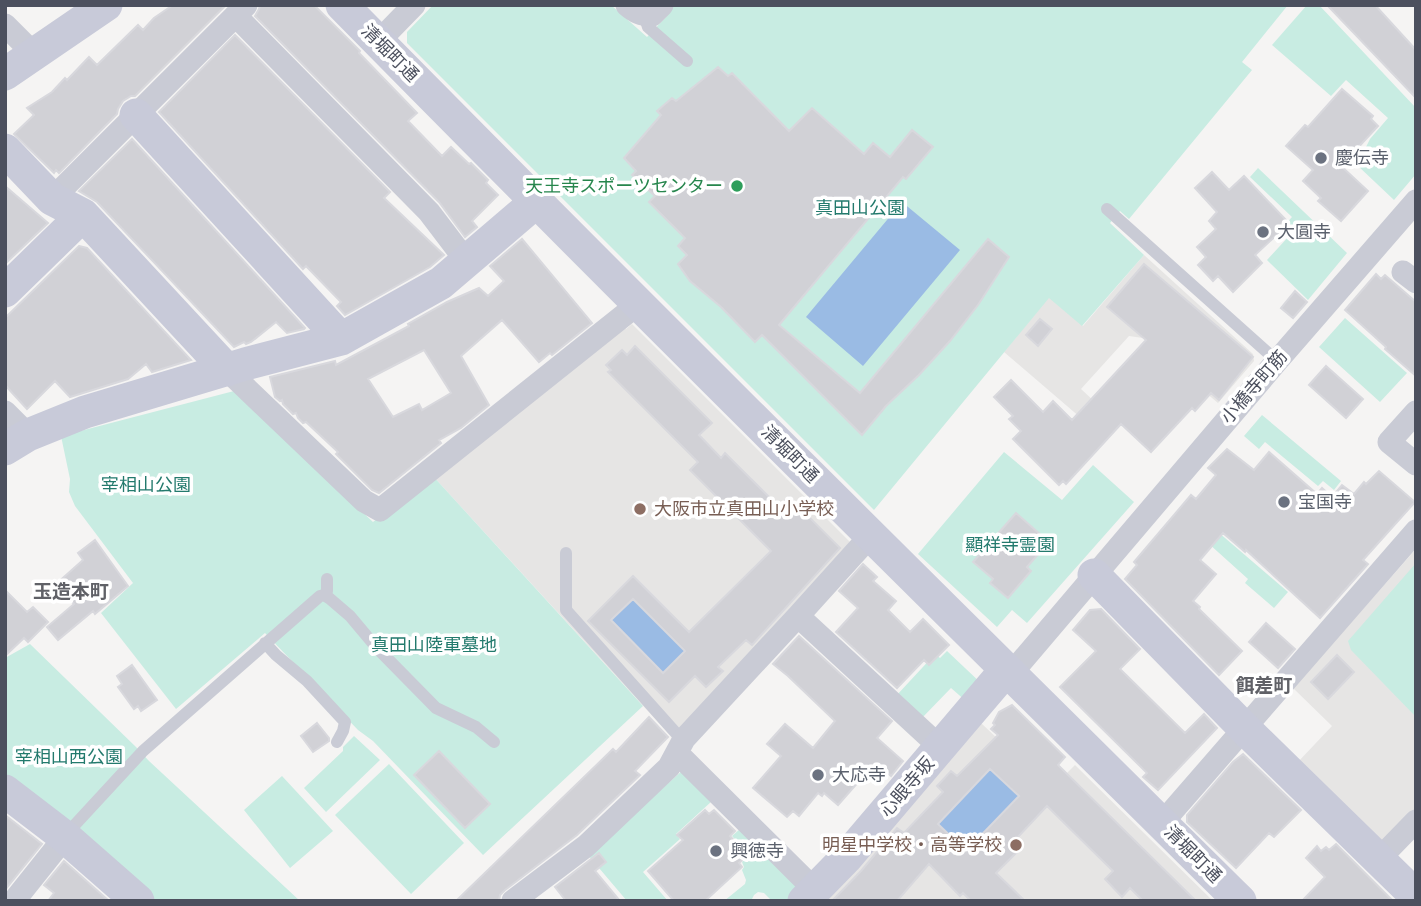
<svg xmlns="http://www.w3.org/2000/svg" width="1421" height="906" font-family="Raleway,'Noto Sans JP',sans-serif">
  <rect width="100%" height="100%" fill="#f5f4f3"/>
  <path fill="#e6e5e4" d="M1144 255 1253 354 1254 361 1218 403 1187 377 1150 339 1129 336 1081 389 1095 402 1081 418 1004 352 1049 297 1083 326Z
    M632 324 852 544 683 732 669 734 432 475 624 327 626 329Z
    M1416 549V812L1387 841 1378 840 1297 763 1332 726 1293 688Z
    M981 723 1051 789 1075 765 1213 901H827Z"/>
  <path fill="#c8ece2" d="M433 5H611L647 37 666 17 673 5H1288L1242 62 1252 70 1129 219 1120 211 1110 223 1144 255 1082 326 1049 298 874 510 407 43V32Z
    M1307 5H1319L1416 108V174L1394 200 1357 165 1370 139 1388 118 1346 80 1331 96 1272 45Z
    M1258 168 1347 253 1308 300 1267 260 1290 235 1282 228 1292 217 1250 177Z
    M1345 318 1407 373 1380 402 1319 347Z
    M234 391 373 522 432 475 643 706 483 855 373 741 358 730 265 633 176 709 101 613 133 583 75 506 69 492 70 479 61 436Z
    M1262 415 1341 481 1334 490 1323 481 1318 486 1265 442 1259 449 1244 436Z
    M1004 452 1062 500 1093 465 1134 502 1027 623 1012 610 997 627 918 554Z
    M1218 532 1288 592 1274 608 1245 583 1248 579 1208 543Z
    M1416 563V717L1351 650 1348 641Z
    M30 644 136 747 149 761 300 901H155L81 836 5 778V658Z
    M947 651 983 685 967 702 951 688 921 719 896 696 935 654 940 658Z
    M354 736 380 760 326 812 304 788 343 751V747Z
    M389 764 464 843 411 894 335 815Z
    M683 770 712 801 676 834 680 839 643 872 668 901H627L588 855Z
    M282 776 333 831 290 868 244 810Z
    M740 829 796 885V892L787 901H772L764 893 758 892 754 895 751 901H724L745 884 746 880 742 870 744 867 742 862 749 855 732 836Z"/>
  <path fill="#9abbe4" d="M902 202 960 250 863 366 806 317Z
    M633 599 685 651 663 673 611 620Z
    M990 769 1019 796 966 851 938 824Z"/>
  <path fill="#d1d1d6" stroke="#d8d8dd" stroke-width="2" fill-rule="evenodd" d="M173 5H226L135 96H131L123 101 118 109 117 114 59 173 56 170 54 173 14 134 34 115 27 108 52 92 65 78 67 80 89 57 97 65 138 25 143 30 154 18Z
    M260 5H314L360 51 359 53 417 113 408 121 442 156 451 147 469 164 471 163 488 180 486 183 498 195 472 221 477 227 465 237 439 202 255 16 259 9Z
    M1327 5H1375L1416 50V98Z
    M235 35 390 192 384 198 444 255 430 267 345 315 337 306 341 302 306 266 303 269 159 112Z
    M718 67 728 76 732 73 789 131 812 108 864 154 873 143 890 157 912 130 933 147 906 179 903 177 779 325 860 393 988 239 1009 257 978 305 950 341 919 375 886 406 862 435 762 335 755 342 721 307 690 281 678 264 687 255 678 246 685 238 649 202 655 196 632 175 636 171 624 158 661 115 657 111 672 98 676 101Z
    M1342 89 1373 116 1371 119 1378 126 1341 166 1368 191 1341 221 1318 201 1321 198 1303 181 1313 170 1286 146 1305 125 1308 127Z
    M132 139 305 328 304 329 287 333 276 322 251 342 246 344 244 342 234 347 97 202 79 191Z
    M1212 172 1229 190 1244 176 1286 220 1279 227 1282 230 1255 255 1262 263 1233 292 1218 276 1213 281 1198 265 1206 257 1197 247 1216 229 1209 221 1217 212 1195 188Z
    M5 186 48 223 5 264Z
    M522 239 592 323 552 355 550 353 539 362 502 320 461 356 489 405 461 428 439 440 441 443 379 493 372 490 336 454 338 452 306 422 303 423 298 418 296 413 293 414 283 404 282 400 280 401 275 397 270 377 335 361 336 365 409 326 408 324 447 302 479 288 488 296 504 281 490 266ZM424 350 451 393 422 410 419 404 393 417 368 379Z
    M79 246 87 248 191 360 152 372 146 364 128 379 70 397 55 381 27 409 5 385V318Z
    M1144 264 1253 357 1219 400 1211 393 1195 411 1192 408 1151 452 1121 424 1066 484 1063 481 1059 485 1013 439 1021 431 1009 419 1013 416 994 397 1011 380 1043 412 1053 401 1072 420 1146 340 1107 307Z
    M1376 274 1381 279 1385 275 1416 302V376L1385 349 1386 347 1345 310Z
    M1295 291 1307 302 1293 318 1281 308Z
    M1040 319 1052 329 1038 346 1026 335Z
    M635 346 712 423 699 435 721 458 725 453 779 507 789 497 840 548 752 645 746 640 718 667 723 671 706 687 695 676 669 702 588 621 633 576 689 632 771 551 690 470 698 462 608 372 611 370 606 365 622 350 627 355ZM633 599 685 651 663 673 611 620Z
    M1326 366 1363 399 1346 418 1309 385Z
    M1227 449 1254 470 1269 452 1317 494 1322 488 1332 497 1342 485 1354 494 1364 482 1366 484 1379 471 1415 502 1363 560 1368 564 1320 618 1246 550 1245 552 1223 533 1200 560 1216 574 1193 601 1200 607 1199 609 1242 651 1219 675 1125 579 1137 565 1134 562 1191 495 1196 499 1216 475 1208 468Z
    M1016 513 1049 542 1027 567 1031 571 1008 598 990 583 993 579 973 562Z
    M95 540 128 586 95 614 93 611 58 640 47 627 74 604 56 584 83 560 78 553Z
    M863 564 877 577 873 581 896 601 888 610 910 632 923 619 949 645 929 665 924 660 897 688 836 632 858 608 839 591Z
    M5 590 27 612 33 607 48 622 28 642 24 638 5 656Z
    M1101 609 1140 649 1120 669 1185 733 1204 714 1217 728 1158 790 1143 777 1147 773 1060 687 1096 651 1073 630 1090 610Z
    M1266 623 1295 649 1278 668 1249 642Z
    M799 636 892 721 877 738 903 761 891 776 879 765 863 784 860 780 838 805 824 793 822 796 818 793 799 816 793 811 787 817 753 788 781 756 767 744 785 724 813 748 835 721 788 676 773 664Z
    M1337 655 1354 672 1328 699 1311 682Z
    M132 665 157 700 141 711 138 706 134 709 118 687 122 684 117 676Z
    M1012 705 1065 757 1058 765 1196 901H1143L1130 888 1122 897 1105 879 1113 871 1047 806 1015 840 1022 847 996 873 1025 901H971L963 893 960 896 929 864 897 901H832L861 871 897 828 904 833 943 792 937 786 951 771 957 776 998 735 991 729 995 725 993 723 999 712ZM990 769 1019 796 966 851 938 824Z
    M649 717 668 737 635 771 640 775 577 835 505 890 500 895 499 901H456L613 749 616 752Z
    M317 723 329 738V741L313 752 301 736Z
    M439 751 490 804 465 828 414 775Z
    M1243 754 1301 810 1274 837 1269 833 1236 868 1187 822V815L1233 762Z
    M705 810 709 814 714 810 735 831 730 836 747 856 739 863 742 867 705 901H674L648 871 683 840 677 835Z
    M5 815 42 844 5 890Z
    M1336 844 1393 901H1302L1325 877 1306 858 1317 846 1321 851 1326 847 1329 850Z
    M599 853 606 862 595 871 620 901H566L555 887Z
    M64 861 109 901H48L54 893 44 885Z"/>
  <g fill="none" stroke-linecap="round" stroke-linejoin="round">
    <path stroke="#c9cbd5" stroke-width="12" d="M644 15 648 27 687 61
      M1107 209 1277 361
      M566 553V610L683 741
      M324 595 327 591V579
      M265 643 276 655 307 681 345 722 343 731 337 742
      M65 837 71 829 143 751 320 596 324 595 329 598 350 616 376 647 436 708 476 727 494 742"/>
    <path stroke="#c9cbd5" stroke-width="23" d="M627 5C635 12 641 15 652 15L662 5
      M236 16 429 212 467 262
      M5 25 34 54
      M378 42 414 5
      M52 199 246 5
      M1403 272 1416 282
      M227 370 364 501 380 510 638 304
      M5 412 28 435
      M1416 412 1389 442 1416 464
      M798 616 941 748
      M1010 675 1277 361 1416 201
      M677 753 815 890
      M1162 823 1416 531
      M1379 859 1416 821
      M14 901 65 837
      M513 901 586 846 669 767 684 739 798 616 872 534"/>
    <path stroke="#c8cad9" stroke-width="33" d="M342 5C639 307 940 604 1240 901
      M5 74 106 5
      M136 115 341 339
      M5 150 52 199 83 215 227 370
      M5 291 83 215
      M5 449 28 435 85 412 245 364 341 339 441 283 537 201
      M1094 575 1244 728 1416 896
      M5 791 65 837 138 901
      M804 901 846 858 999 678 1010 675"/>
  </g>
  <g fill="#6b7280" stroke="#fff" stroke-width="2.5">
    <circle cx="1321" cy="158" r="7"/>
    <circle cx="1263" cy="232" r="7"/>
    <circle cx="1284" cy="502" r="7"/>
    <circle cx="818" cy="775" r="7"/>
    <circle cx="716" cy="851" r="7"/>
  </g>
  <circle fill="#2e9e5b" stroke="#fff" stroke-width="2.5" cx="737" cy="186" r="7"/>
  <g fill="#8d6e63" stroke="#fff" stroke-width="2.5">
    <circle cx="640" cy="509" r="7"/>
    <circle cx="1016" cy="845" r="7"/>
  </g>
  <g text-anchor="middle" stroke-width="7" stroke-linejoin="round" paint-order="stroke">
    <g font-size="18" fill="#4c505e" stroke="#fff">
      <text transform="translate(390 53) rotate(45)" y="6">清堀町通</text>
      <text transform="translate(1254 387) rotate(-49)" y="6">小橋寺町筋</text>
      <text transform="translate(790 454) rotate(45)" y="6">清堀町通</text>
      <text transform="translate(907 787) rotate(-49)" y="6">心眼寺坂</text>
      <text transform="translate(1193 854) rotate(45)" y="6">清堀町通</text>
    </g>
    <g font-size="18" fill="#5b616d" stroke="#fff" text-anchor="start">
      <text x="1335" y="164">慶伝寺</text>
      <text x="1277" y="238">大圓寺</text>
      <text x="1298" y="508">宝国寺</text>
      <text x="832" y="781">大応寺</text>
      <text x="730" y="857">興徳寺</text>
    </g>
    <g font-size="18" fill="#27864d" stroke="#fff" text-anchor="end">
      <text x="723" y="192">天王寺スポーツセンター</text>
    </g>
    <g font-size="18" fill="#237a6d" stroke="#fff">
      <text x="860" y="214">真田山公園</text>
      <text x="146" y="491">宰相山公園</text>
      <text x="1010" y="551">顯祥寺霊園</text>
      <text x="434" y="651">真田山陸軍墓地</text>
      <text x="69" y="763">宰相山西公園</text>
    </g>
    <g font-size="18" fill="#785e54" stroke="#fff" text-anchor="start">
      <text x="654" y="515">大阪市立真田山小学校</text>
      <text x="1002" y="851" text-anchor="end">明星中学校・高等学校</text>
    </g>
    <g font-size="19" font-weight="bold" fill="#606167" stroke="#fff">
      <text x="71" y="598">玉造本町</text>
      <text x="1264" y="692">餌差町</text>
    </g>
  </g>
  <rect width="1421" height="906" fill="none" stroke="#4c505e" stroke-width="14"/>
</svg>
